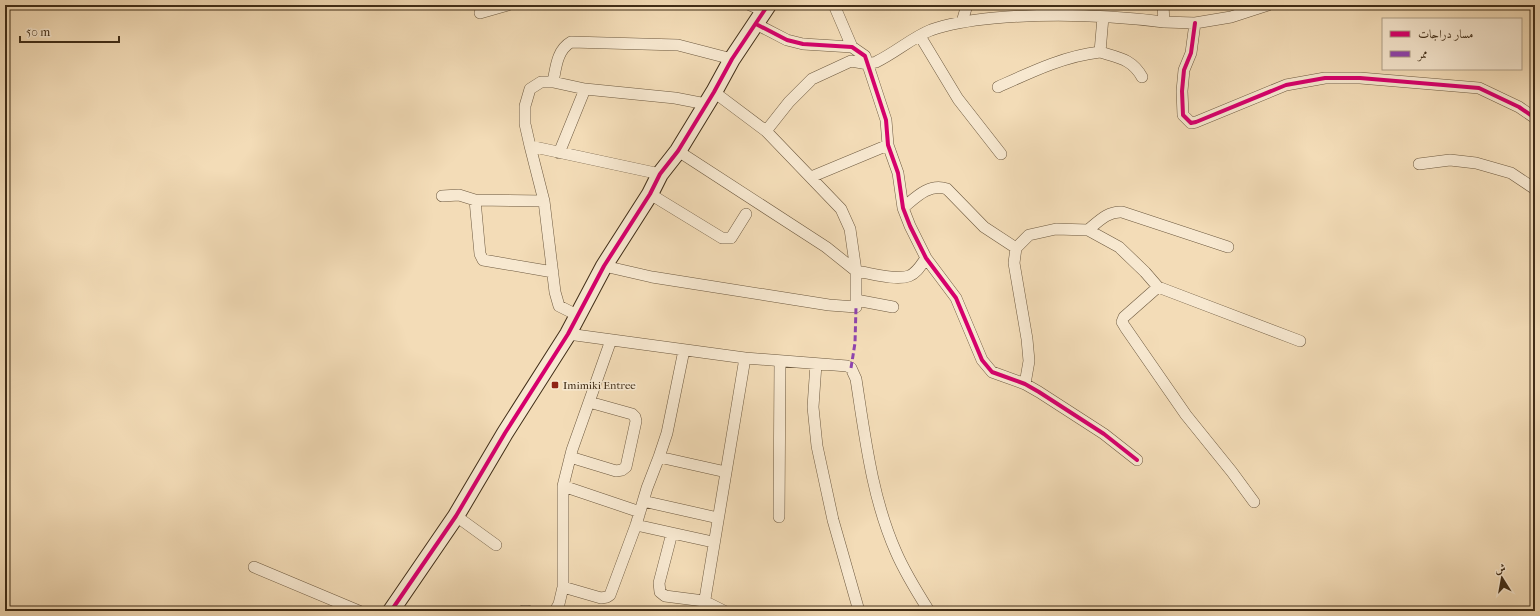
<svg xmlns="http://www.w3.org/2000/svg" width="1540" height="616" font-family="'IM FELL French Canon',Amiri,serif">
  <rect width="100%" height="100%" fill="#f3dcb7"/>
  <filter id="stains"><feTurbulence type="fractalNoise" baseFrequency=".005" numOctaves="4"/><feColorMatrix values="0 0 0 0 .2 0 0 0 0 .09 0 0 0 0 .02 0 0 0 .5 -.17"/></filter>
  <radialGradient id="worn" r=".72"><stop offset=".6" stop-color="#630" stop-opacity="0"/><stop offset="1" stop-color="#630" stop-opacity=".3"/></radialGradient>
  <g fill="none" stroke-linecap="round" stroke-linejoin="round">
    <g stroke="#6d593f" stroke-width="12">
      <path id="street" d="M750 5 764 11
        M834 5 852 47
        M1163 5 1164 22 1195 23 1231 17 1268 5
        M480 13 508 5
        M962 22 967 5
        M1195 23 1191 53 1184 70 1182 91 1183 115 1191 123 1196 122 1286 85 1325 78H1360L1479 88 1519 107 1535 118
        M756 24 787 40 803 44 852 47 865 56 886 120 888 145 898 173 903 208 910 226 926 258 956 298 982 360 992 372 1025 384 1039 392 1104 434 1137 460
        M920 36 958 99 1001 154
        M1100 52C1119 58 1132 59 1142 77
        M553 82C556 67 557 50 571 42L678 45 732 59
        M998 87C1031 72 1064 56 1100 52L1103 17
        M714 92 766 131 841 209 850 229 856 271C870 273 896 281 909 276 917 273 921 265 926 258
        M766 131 789 102 812 79 851 61 868 64 876 62C895 53 913 37 931 30 951 23 973 20 994 18 1051 13 1108 15 1164 22
        M530 146 660 174
        M559 153 585 89
        M1419 164 1450 160 1476 163 1511 173 1535 189
        M811 177 888 145
        M650 194 722 238H731L746 214
        M442 196 459 195 475 200 544 201
        M475 200 480 254 483 260 553 272
        M903 208C916 197 929 183 947 189L984 227 1016 248
        M1088 230C1099 221 1108 211 1122 212L1228 247
        M604 266 652 277 829 305 856 307V271L826 247 678 151
        M1158 287 1300 341
        M856 300 893 307
        M577 315 559 306 555 292 544 201 530 146 525 124V106L530 89 541 82H553L585 89 675 98 706 104
        M568 334 745 358 703 611
        M745 358 847 366 851 368 856 379C865 437 872 498 896 552 905 573 917 592 929 611
        M816 364 813 407 817 446 833 520 859 611
        M1025 384 1029 361 1027 339 1014 263 1016 248 1029 235 1056 229 1088 230 1119 247 1145 272 1158 287 1124 317 1122 322 1125 327 1186 415 1232 472 1254 502
        M570 457 616 471 622 470 626 467 636 421 635 417 632 414 589 402
        M659 457 726 472
        M563 486 640 512
        M643 501 718 518
        M456 516 496 545
        M779 517 780 361
        M636 525 672 533
        M713 542 672 533 659 583 660 592 665 596 704 601 724 611
        M254 567 359 611
        M563 587V486L572 450 611 340
        M523 611H528
        M555 611 559 604 563 587 601 598 607 597 610 595 636 525 647 488 659 457 667 433 684 350"/>
    </g>
    <g stroke="#402d17" stroke-width="18">
      <path id="secondary" d="M391 611 456 516 505 433 568 334 604 266 650 194 660 174 678 151 714 92 732 59 768 5"/>
    </g>
    <use href="#street" stroke="#f7e8d0" stroke-width="11"/>
    <use href="#secondary" stroke="#f7e8d0" stroke-width="16"/>
    <path stroke="#8e44ad" stroke-width="3" stroke-dasharray="6 3" stroke-linecap="butt" d="M851 368 855 343 856 307"/>
    <g stroke="#f7e8d0" stroke-width="6">
      <path id="cycleway" d="M1195 23 1191 53 1184 70 1182 91 1183 115 1191 123 1196 122 1286 85 1325 78H1360L1479 88 1519 107 1535 118
        M756 24 787 40 803 44 852 47 865 56 886 120 888 145 898 173 903 208 910 226 926 258 956 298 982 360 992 372 1025 384 1039 392 1104 434 1137 460
        M391 611 456 516 505 433 568 334 604 266 650 194 660 174 678 151 714 92 732 59 768 5"/>
    </g>
    <use href="#cycleway" stroke="#d6006c" stroke-width="4"/>
  </g>
  <rect fill="#8f2418" stroke="#f7e8d0" stroke-width="1.5" x="551" y="381" width="8" height="8" rx="2"/>
  <g text-anchor="middle" stroke-width="3" stroke-linejoin="round" paint-order="stroke">
    <g font-size="11" fill="#402d17" stroke="#f7e8d0" text-anchor="start">
      <text x="563" y="389">Imimiki Entree</text>
    </g>
  </g>
  <rect width="1540" height="616" fill="none" stroke="#f3dcb7" stroke-width="20"/>
  <rect x="6" y="6" width="1528" height="604" fill="none" stroke="#402d17" stroke-width="2"/>
  <rect x="10" y="10" width="1520" height="596" fill="none" stroke="#402d17"/>
  <rect x="1382" y="18" width="140" height="52" fill="#f7e8d0" stroke="#ae9d86"/>
  <rect x="1390" y="31" width="20" height="6" fill="#d6006c" stroke="#ae9d86"/>
  <text x="1418" y="38" font-size="12" fill="#402d17">مسار دراجات</text>
  <rect x="1390" y="51" width="20" height="6" fill="#8e44ad" stroke="#ae9d86"/>
  <text x="1418" y="58" font-size="12" fill="#402d17">ممر</text>
  <g transform="translate(1502 578) rotate(349)" stroke="#f7e8d0" stroke-width="3" paint-order="stroke">
  <path d="M0-3L7 15L0 10L-7 15Z" fill="#402d17"/>
  <text y="-6" font-size="11" font-weight="bold" text-anchor="middle" fill="#402d17">ش</text>
  </g>
  <path d="M20 36v6h99v-6" fill="none" stroke="#402d17" stroke-width="2"/>
  <text x="26" y="36" font-size="12" fill="#402d17" stroke="#f7e8d0" stroke-width="3" paint-order="stroke">50 m</text>
  <rect width="100%" height="100%" filter="url(#stains)"/>
  <rect width="100%" height="100%" fill="url(#worn)"/>
</svg>
